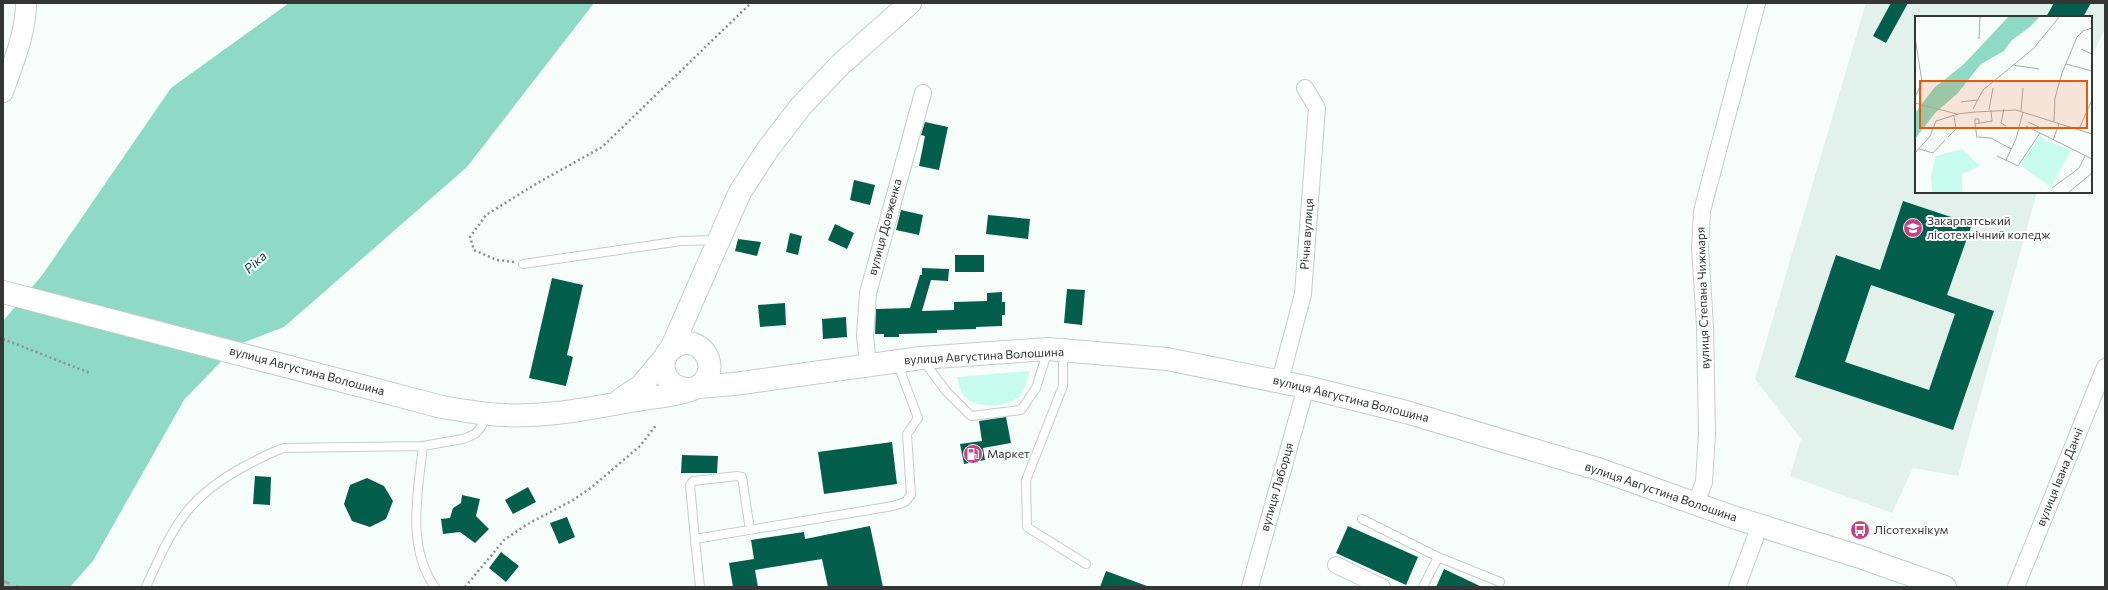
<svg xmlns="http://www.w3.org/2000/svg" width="2108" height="590" font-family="Commissioner,sans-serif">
  <rect width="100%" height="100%" fill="#f7fdfb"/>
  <path fill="#e2f1ec" d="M1866 3H2105V29L2091 57V17H1916V192H2037L1958 476 1913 468 1892 513 1790 476 1801 439 1755 379Z"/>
  <path fill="#c7fbeb" d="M1030 371C1027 378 1026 387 1021 394 1012 408 976 409 965 397 960 392 959 384 957 377Z"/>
  <path fill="#8fdac4" d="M289 3H594L467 167 284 327 237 345 184 400 93 561 70 587H3V321L43 274 171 88Z"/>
  <path fill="#035e4c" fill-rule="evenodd" d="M1891 3H1908L1886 43 1873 36Z
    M2054 3H2091L2083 17H2046Z
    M925 122 948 127 939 170 919 166 925 136 921 135Z
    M854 180 875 185 870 205 850 200Z
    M1903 201 1972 224 1947 295 1994 311 1953 430 1795 377 1836 255 1880 270ZM1871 285 1955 314 1929 390 1845 362Z
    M901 210 923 215 919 235 896 230Z
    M988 215 1030 219 1028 239 986 234Z
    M835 224 854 233 847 249 828 240Z
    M790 233 802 236 798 255 786 252Z
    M738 239 761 242 757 256 735 251Z
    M955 255H984V272H955Z
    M922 268 949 269 948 281 931 280 922 311 954 310V302L987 301V293L1002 292V302H1005V315H1002V326L976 327V329L937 330V333L899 334V337H884V334H875L876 309 910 308 920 275H922Z
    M552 278 583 285 567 355 573 357 566 386 529 378Z
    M1067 289 1085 290 1082 325 1064 323Z
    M785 303 786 325 760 327 758 305Z
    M846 317 847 337 823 339 822 319Z
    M1006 417 1011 443 983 448 985 460 964 464 960 444 982 441 979 421Z
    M892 442 897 484 824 494 818 452Z
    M682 455 718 456 717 473H681Z
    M255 476 271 477 270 505 253 504Z
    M367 478 384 486 393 501 386 519 370 527 352 521 344 504 350 485Z
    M528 487 536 502 513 514 505 500Z
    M462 495 480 499 476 516 489 529 475 543 460 532 443 534 441 519 450 518 453 508 461 503Z
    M567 517 575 537 559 544 550 523Z
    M870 526 883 587H828L822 559 755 570 758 587H733L729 563 754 559 751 540 804 532 805 539Z
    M1348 526 1418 557 1406 585 1336 553Z
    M501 552 519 566 506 582 489 568Z
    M1444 569 1482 587H1436Z
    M1106 571 1147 586V587H1100Z"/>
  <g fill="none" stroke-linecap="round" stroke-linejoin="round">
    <g stroke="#c6cdca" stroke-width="10">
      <path id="service" d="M523 264 681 241 716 240
        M1063 351V386L1026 480 1027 527 1086 564
        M923 360 946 391 971 416 1021 410 1036 388 1048 350
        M423 446C418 490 406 548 435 587
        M1362 519 1438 557 1500 582
        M695 539 690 485 693 481 737 476 742 477 750 530
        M146 587C173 527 186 497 247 465 259 459 271 452 284 448L423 446 463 439 475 434 481 427 487 415
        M700 587 695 539 893 506 905 502 911 495 907 434 918 418 897 362
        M1423 587 1438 557"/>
    </g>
    <g stroke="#c6cdca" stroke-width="18">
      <path id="minor" d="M868 365 865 336 868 293 923 93
        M1280 381 1303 294 1317 108 1305 88
        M1696 503 1704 482 1707 434 1705 326 1700 247 1702 211 1757 3
        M1336 565 1382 587
        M1250 587 1306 387
        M1737 587 1760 525
        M2016 587 2105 367"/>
    </g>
    <g stroke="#c6cdca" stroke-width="22">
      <path id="tertiary" d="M3 92C13 63 26 33 26 3"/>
    </g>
    <g stroke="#c6cdca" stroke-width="24">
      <path id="secondary" d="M698 387 734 384 921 358 1048 349 1167 359 1306 387 1406 412 1598 469 1733 517 1860 557 1945 587"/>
    </g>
    <g stroke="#c6cdca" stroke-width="24">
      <path id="primary" d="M3 292 442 407C471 412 500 417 529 415 568 414 606 405 643 399 660 396 681 395 697 387 701 385 705 381 707 377 715 361 702 342 685 343 654 347 657 390 691 389
        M671 349 740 192 768 149 801 106 840 65 910 3
        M620 400 641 386 666 356"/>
    </g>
    <path stroke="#8c918f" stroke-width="2.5" stroke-dasharray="2 3" stroke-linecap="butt" d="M514 262 497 260 474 250 470 237 486 215 534 185 602 147 751 3
      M3 339 90 373
      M465 587 504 540 526 525 573 500 592 487 640 446 657 424"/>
    <use href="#service" stroke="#fff" stroke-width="8"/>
    <use href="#minor" stroke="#fff" stroke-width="16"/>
    <use href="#tertiary" stroke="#fff" stroke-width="20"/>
    <use href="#secondary" stroke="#fff" stroke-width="22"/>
    <use href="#primary" stroke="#fff" stroke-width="22"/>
    <path stroke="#9ea2a1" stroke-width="3" stroke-dasharray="7 7" stroke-linecap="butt" d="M3 581 18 587"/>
  </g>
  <defs>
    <g id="university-disc" transform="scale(1)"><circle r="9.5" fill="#c74183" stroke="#fff"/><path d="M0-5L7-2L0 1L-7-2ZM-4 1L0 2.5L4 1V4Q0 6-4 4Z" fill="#fff"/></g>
    <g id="fuel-disc" transform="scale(1)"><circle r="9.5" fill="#c74183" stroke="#fff"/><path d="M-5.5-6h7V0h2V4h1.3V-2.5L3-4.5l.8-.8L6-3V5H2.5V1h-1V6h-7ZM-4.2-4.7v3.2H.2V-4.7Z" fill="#fff"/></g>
    <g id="bus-disc" transform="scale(1)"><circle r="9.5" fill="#c74183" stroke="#fff"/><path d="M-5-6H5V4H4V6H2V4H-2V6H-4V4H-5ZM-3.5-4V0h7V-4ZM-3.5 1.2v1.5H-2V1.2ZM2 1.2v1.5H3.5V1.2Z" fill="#fff"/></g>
  </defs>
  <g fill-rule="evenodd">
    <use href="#university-disc" x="1913" y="228"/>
    <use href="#fuel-disc" x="973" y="454"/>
    <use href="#bus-disc" x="1860" y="530"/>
  </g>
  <g text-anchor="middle" stroke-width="4" stroke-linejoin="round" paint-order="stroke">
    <g font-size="12" fill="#333635" stroke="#fff" text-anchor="start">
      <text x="1927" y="225">Закарпатський<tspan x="1927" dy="14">лісотехнічний коледж</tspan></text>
      <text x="987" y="458">Маркет</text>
      <text x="1874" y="534">Лісотехнікум</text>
    </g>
    <g font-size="12" fill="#333635" stroke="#fff">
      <text transform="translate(885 227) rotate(-75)" y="4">вулиця Довженка</text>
      <text transform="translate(1307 234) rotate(-86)" y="4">Річна вулиця</text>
      <text transform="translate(1703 298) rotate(-92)" y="4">вулиця Степана Чижмаря</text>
      <text transform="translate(984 356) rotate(-3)" y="4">вулиця Августина Волошина</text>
      <text transform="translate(307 371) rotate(15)" y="4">вулиця Августина Волошина</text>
      <text transform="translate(1351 399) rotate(14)" y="4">вулиця Августина Волошина</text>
      <text transform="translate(2060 477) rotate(-68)" y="4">вулиця Івана Данчі</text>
      <text transform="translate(1277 487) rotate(-74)" y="4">вулиця Лаборця</text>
      <text transform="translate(1661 492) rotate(19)" y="4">вулиця Августина Волошина</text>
    </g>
    <g font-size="13" font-style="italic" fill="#064a3c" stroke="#fff">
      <text transform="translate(255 262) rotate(-42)" y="5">Ріка</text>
    </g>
  </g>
  <g transform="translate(1915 16)">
    <rect width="177" height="177" fill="#f7fdfb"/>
    <path d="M126 119 129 124 156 134 136 171 105 149ZM47 133 65 150 47 158V177H17L16 161 21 140Z" fill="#c7fbeb"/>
    <path d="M94 0H125L116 10 96 25 89 35 66 48 42 78 20 97 0 123V97L19 72 49 48Z" fill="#8fdac4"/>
    <path fill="none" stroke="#a9adac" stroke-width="1" d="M0 21 7 66 0 81M64 23 65 0M166 33 177 38M151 48 177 55M98 49 124 53M46 86 62 84M0 87 42 98 60 96M58 93 68 74 119 32 145 0M89 93 86 107 91 110M74 94 78 72M106 95 108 72M60 96 101 94 177 118M139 105 140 82 147 57 162 21 168 15 177 12M113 106 124 111M60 108V103H64V107M111 110 177 143M164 113 177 84M33 121 41 113 39 100M63 121 76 122 96 133M62 122 60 108 77 105 76 94M138 124 144 108M4 133 18 137 30 124M0 137 15 120 21 105 43 98M82 140 103 150 125 117M91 144 101 123 108 96M137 172 164 152 170 140M153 177 177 157"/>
    <path fill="#e8590c" fill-opacity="0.15" stroke="#e8590c" stroke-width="2" d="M5 65H172V112H5Z"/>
    <rect width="177" height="177" fill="none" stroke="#333635" stroke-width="2"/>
  </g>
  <rect width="2108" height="590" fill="none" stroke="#333635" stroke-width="8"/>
</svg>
